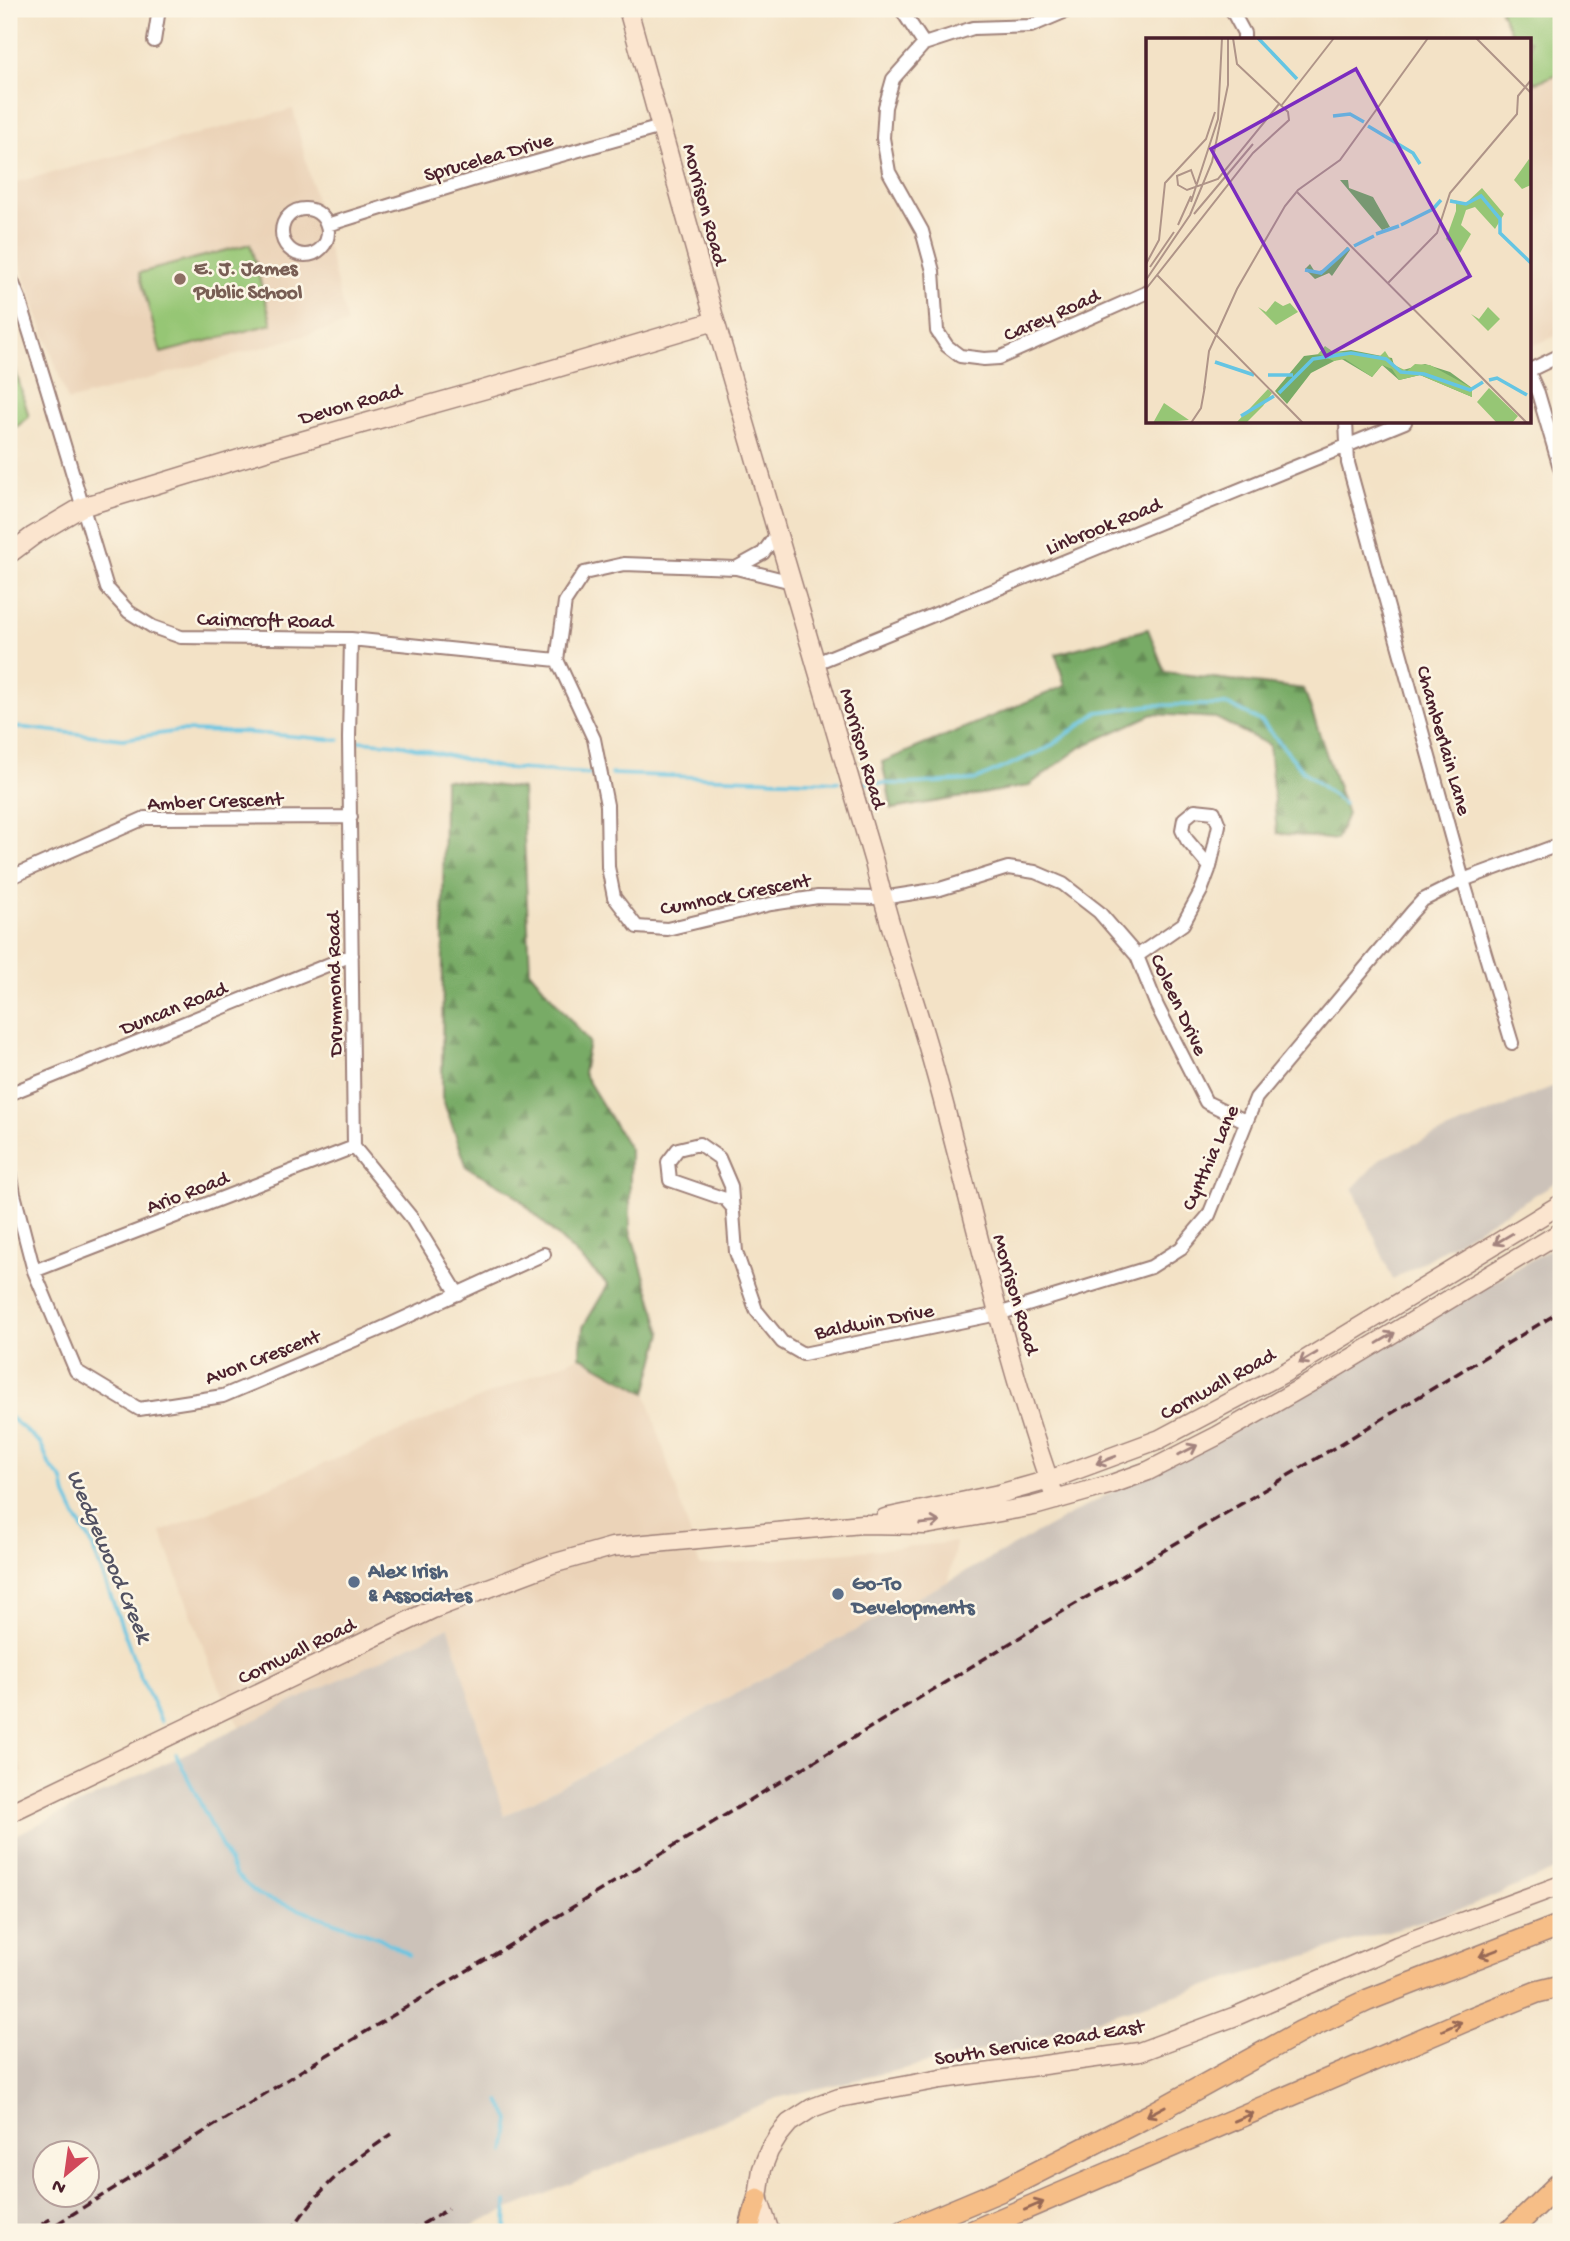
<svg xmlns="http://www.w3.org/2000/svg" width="1570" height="2241" font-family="'Gochi Hand',sans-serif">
  <defs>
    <pattern id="forest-firs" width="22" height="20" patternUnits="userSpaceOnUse" patternTransform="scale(1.75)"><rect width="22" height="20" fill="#78ab66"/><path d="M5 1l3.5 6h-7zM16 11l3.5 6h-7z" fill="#648b54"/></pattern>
  </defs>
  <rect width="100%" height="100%" fill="#fcf5e5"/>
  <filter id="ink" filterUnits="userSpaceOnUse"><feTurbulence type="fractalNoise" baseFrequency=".0143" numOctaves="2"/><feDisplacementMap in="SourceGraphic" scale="14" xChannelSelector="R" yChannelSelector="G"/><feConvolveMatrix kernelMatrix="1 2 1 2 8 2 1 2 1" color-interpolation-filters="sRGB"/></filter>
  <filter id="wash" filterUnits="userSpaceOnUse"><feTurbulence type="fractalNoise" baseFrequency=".00686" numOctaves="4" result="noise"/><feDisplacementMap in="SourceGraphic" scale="28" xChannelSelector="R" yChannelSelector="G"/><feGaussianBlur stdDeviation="1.57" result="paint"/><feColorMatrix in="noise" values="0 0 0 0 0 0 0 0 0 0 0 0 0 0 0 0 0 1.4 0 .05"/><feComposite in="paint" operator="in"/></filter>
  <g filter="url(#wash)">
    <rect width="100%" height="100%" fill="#f3e2c6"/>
    <path fill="#ebd3b8" d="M1561 73V334L1530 347V85Z
      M293 109 347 324 68 401 9 233V184Z
      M580 1356 646 1393 700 1566 956 1542 949 1581 503 1816 449 1627 240 1728 215 1678 161 1532Z
      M9 1728 22 1772 9 1778Z"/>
    <path fill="#ccc2b9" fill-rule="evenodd" d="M1561 1083V1179L1393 1280 1353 1188 1381 1158Z
      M1561 1243V1867L1471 1906 1028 2040 777 2098 478 2222 465 2232H9V1838L449 1627 504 1816 949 1581 1409 1330ZM46 2154H88V2196H46Z"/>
    <path fill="url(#forest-firs)" stroke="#616548" stroke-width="2" d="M1148 629 1165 672 1304 689 1347 814 1336 840 1277 833 1269 745 1216 718 1153 714 1081 747 1028 786 892 809 882 762 1065 686 1056 654Z
      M444 779 522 789 530 971 589 1042 583 1073 630 1150V1230L662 1333 646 1393 580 1356 583 1327 608 1285 512 1192 467 1167 442 1097Z"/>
    <path fill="#96c675" stroke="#707250" stroke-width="2" d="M1500 9H1558L1561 11V73L1534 83 1530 75V40H1514Z
      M250 244 272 324 161 353 139 273Z
      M9 348 29 417 9 433Z"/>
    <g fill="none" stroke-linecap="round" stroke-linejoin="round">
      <path stroke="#65c5e3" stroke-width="3.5" d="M9 726 123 739 179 731 241 732 339 740
        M359 741 398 744 502 768 591 774
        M611 774 839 782
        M862 783 908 784 975 780 1048 748 1098 712 1153 705H1229L1262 722 1304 772 1344 804
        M9 1416 41 1444 50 1466 63 1480 66 1496 78 1521 90 1540 139 1673 161 1721
        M176 1754 235 1874 258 1895 380 1938 409 1955
        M500 2101 510 2120 505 2152
        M506 2232 507 2202"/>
    </g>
  </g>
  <g filter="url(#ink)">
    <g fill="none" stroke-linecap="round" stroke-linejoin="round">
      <g stroke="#9e8078" stroke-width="16">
        <path id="street" d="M901 9 924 44
          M1071 9 1031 26 973 28 924 44 893 79 885 107 883 138 889 172 922 231 933 271 937 331 947 346 960 356 984 359 999 358 1148 292
          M1231 9 1244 33V40
          M154 41 159 9
          M282 232a23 23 0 1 1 46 0a23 23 0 1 1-46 0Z
          M327 225 472 180 661 127
          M9 274 19 298 47 388 107 588 129 612 153 627 181 637 351 639 557 660
          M1530 370 1561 355
          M1530 375 1538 393 1561 471
          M1346 422 1348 463 1463 880 1512 1043
          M736 568 763 553 777 534
          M792 582 736 568 624 564 584 573 565 602 557 660 594 739 607 805 608 867 614 897 637 927 667 929 771 904 818 897 882 898 940 889 1008 868 1035 872 1063 884 1099 912 1137 956 1157 1006 1206 1102 1245 1121
          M351 639 349 738 354 1147 411 1217 458 1294
          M816 663 1405 422
          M9 878 145 818 351 817
          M1137 956 1183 924 1201 891 1210 867 1219 825 1214 812 1195 810 1184 819 1182 830 1187 840 1210 867
          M9 1094 352 955
          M9 1166 14 1194 34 1271 76 1371 139 1409 223 1396 376 1331 544 1254
          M733 1208 725 1199 670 1180 668 1162 678 1149 699 1144 719 1158 731 1186 736 1252 756 1310 782 1342 803 1354 998 1314 1151 1267 1181 1248 1209 1215 1256 1098 1412 912 1423 900 1463 880 1561 844
          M34 1271 354 1147"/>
      </g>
      <g stroke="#9e8078" stroke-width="21">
        <path id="secondary" d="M628 9 715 321 874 862C888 926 911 987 929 1050 972 1200 1002 1354 1056 1500
          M9 554 33 536 82 507 269 450 486 389 715 321
          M885 1518 999 1494 1049 1480 1160 1439 1284 1373 1561 1204
          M9 1813 433 1609 552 1564 612 1547 862 1524 926 1525 1034 1506 1112 1484 1148 1471 1217 1436 1322 1376 1561 1232
          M770 2232 758 2198 762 2169 769 2151 779 2135 789 2123 812 2108 839 2098 941 2079 1139 2052 1236 2016 1397 1946 1561 1885"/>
      </g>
      <g stroke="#9e8078" stroke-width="23">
        <path id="primary" d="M748 2232 758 2198"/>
      </g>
      <g stroke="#9e8078" stroke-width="24">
        <path id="highway" d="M902 2232 1002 2190 1152 2114 1302 2031 1368 2000 1561 1925
          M971 2232 1467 2020 1537 1992 1561 1986
          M1509 2232 1561 2182"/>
      </g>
      <use href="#street" stroke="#fff" stroke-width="12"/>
      <use href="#secondary" stroke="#fbe5cf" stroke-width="18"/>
      <use href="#primary" stroke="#f6be87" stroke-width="19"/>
      <use href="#highway" stroke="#f6be87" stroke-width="21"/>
      <path stroke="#4a1f2b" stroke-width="3.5" stroke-dasharray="10 5" stroke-linecap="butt" d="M29 2232 52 2218
        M44 2232 314 2063 1561 1311
        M290 2232C321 2186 346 2165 392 2134
        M409 2232 448 2209"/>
    </g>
    <defs><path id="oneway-shaft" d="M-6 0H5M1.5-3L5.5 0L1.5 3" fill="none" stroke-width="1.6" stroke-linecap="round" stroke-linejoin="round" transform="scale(1.75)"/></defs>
    <g stroke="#a2827d">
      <use href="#oneway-shaft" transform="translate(1503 1239) rotate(149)"/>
      <use href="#oneway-shaft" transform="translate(1386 1338) rotate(-31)"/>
      <use href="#oneway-shaft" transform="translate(1308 1358) rotate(149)"/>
      <use href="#oneway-shaft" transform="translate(1188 1450) rotate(-27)"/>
      <use href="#oneway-shaft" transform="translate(1106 1460) rotate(159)"/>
      <use href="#oneway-shaft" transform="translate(930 1523) rotate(-6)"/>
    </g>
    <g stroke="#976754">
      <use href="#oneway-shaft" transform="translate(1489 1953) rotate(159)"/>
      <use href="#oneway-shaft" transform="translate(1452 2026) rotate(-24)"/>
      <use href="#oneway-shaft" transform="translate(1156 2111) rotate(152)"/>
      <use href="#oneway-shaft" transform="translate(1244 2117) rotate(-23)"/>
      <use href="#oneway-shaft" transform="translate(1034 2206) rotate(-23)"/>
    </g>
  </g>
  <circle fill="#8d6e63" stroke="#fcf5e5" stroke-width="2.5" cx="180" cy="279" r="7"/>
  <g fill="#5c6f8a" stroke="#fcf5e5" stroke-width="2.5">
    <circle cx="354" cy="1582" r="7"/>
    <circle cx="838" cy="1594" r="7"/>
  </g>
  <g text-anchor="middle" stroke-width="5" stroke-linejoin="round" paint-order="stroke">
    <g font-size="21" fill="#4a1f2b" stroke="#fcf5e5">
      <text transform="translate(488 156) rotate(-16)" y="7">Sprucelea Drive</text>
      <text transform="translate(706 204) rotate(75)" y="7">Morrison Road</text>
      <text transform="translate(1051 314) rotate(-24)" y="7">Carey Road</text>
      <text transform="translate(350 403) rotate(-16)" y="7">Devon Road</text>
      <text transform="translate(1103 525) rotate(-22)" y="7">Linbrook Road</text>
      <text transform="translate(265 619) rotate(1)" y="7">Cairncroft Road</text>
      <text transform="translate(1445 740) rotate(74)" y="7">Chamberlain Lane</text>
      <text transform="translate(864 748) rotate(74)" y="7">Morrison Road</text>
      <text transform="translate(215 800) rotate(-2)" y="7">Amber Crescent</text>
      <text transform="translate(735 893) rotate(-11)" y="7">Cumnock Crescent</text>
      <text transform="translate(333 984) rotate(-91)" y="7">Drummond Road</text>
      <text transform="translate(1180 1004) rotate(65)" y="7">Coleen Drive</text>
      <text transform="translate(173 1007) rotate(-22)" y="7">Duncan Road</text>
      <text transform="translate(1209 1157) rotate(-66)" y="7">Cynthia Lane</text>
      <text transform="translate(187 1191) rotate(-21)" y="7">Ario Road</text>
      <text transform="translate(1017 1294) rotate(74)" y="7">Morrison Road</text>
      <text transform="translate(874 1320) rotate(-11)" y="7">Baldwin Drive</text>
      <text transform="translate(262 1356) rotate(-21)" y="7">Avon Crescent</text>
      <text transform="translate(1217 1383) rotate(-29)" y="7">Cornwall Road</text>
      <text transform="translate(296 1650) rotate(-26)" y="7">Cornwall Road</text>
      <text transform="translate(1039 2041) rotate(-9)" y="7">South Service Road East</text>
    </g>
    <g font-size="21" font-weight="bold" fill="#785e54" stroke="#fcf5e5" text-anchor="start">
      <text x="194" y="274">E. J. James<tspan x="194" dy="24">Public School</tspan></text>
    </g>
    <g font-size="21" font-weight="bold" fill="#4e5e75" stroke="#fcf5e5" text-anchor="start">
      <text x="368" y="1577">Alex Irish<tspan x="368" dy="24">&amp; Associates</tspan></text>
      <text x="852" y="1589">Go-To<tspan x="852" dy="24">Developments</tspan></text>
    </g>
    <g font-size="23" font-style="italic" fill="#525162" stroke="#fcf5e5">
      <text transform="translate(111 1555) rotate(67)" y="8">Wedgewood Creek</text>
    </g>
  </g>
  <g transform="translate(1146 38)">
    <rect width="385" height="385" fill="#f3e2c6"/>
    <path d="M342 269 354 281 342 293 325 276 333 281Z" fill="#96c675"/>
    <path d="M194 142H202L203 150 227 159 244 189 236 192ZM201 209 204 212 186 238 183 235 169 241 159 231 164 226 169 234 181 231ZM205 312 246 320 248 327 257 332 279 326 304 334 326 350V359L274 337 253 342 236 327 226 339 194 320 165 335 141 366 129 353 158 318Z" fill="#78ab66"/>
    <path d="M383 121 385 147 376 151 368 142ZM336 150 358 176 349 191 329 169 320 172 315 187 325 196 314 215 300 201 310 173V164L303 161 320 165ZM129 263 137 268 144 265 152 274 130 287 112 269 120 274ZM179 308 186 313 234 318 239 313 248 327 261 333 269 326 284 327 326 350V359L274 337 253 342 246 331 236 327 226 339 199 321 188 323 172 316ZM343 350 372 378 366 385H351L331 364ZM122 351 126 355 117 368 100 385H90ZM18 365 43 382 7 385Z" fill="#96c675"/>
    <path fill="none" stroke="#65c5e3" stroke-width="3.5" d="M112 0 151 41M187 78 204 76 218 84M222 88 267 115 274 126M304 163 320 166 335 158 354 181V195L385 225M255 187 287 171 295 162M230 196 253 188M208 208 228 198M159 232 175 235 203 210M69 324 108 337M122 337H147M343 342 351 340 381 357M133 355 167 321 205 315 240 321 255 334 278 336 324 352 337 344M95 378 128 358"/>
    <path fill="none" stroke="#af9488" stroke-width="2" d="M330 0 385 55M135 68 188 0M50 146 45 132 31 138 32 147 41 152 72 141 133 66M150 153 381 385M45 164 72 81 76 0M48 176 107 106M32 187 45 158M0 226 13 202 19 145 60 101 69 74M4 229 28 194M11 237 157 385M0 242 44 177 66 124 82 47V0M242 245 291 195 304 155 371 76 372 58 385 42M0 251 107 115 143 82 142 74 91 26 87 0M58 352 63 313 91 251 139 168 152 152 194 122 282 0M45 385 55 370 59 348"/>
    <path fill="#7b2cbf" fill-opacity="0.15" stroke="#7b2cbf" stroke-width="3.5" d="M210 31 324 238 180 318 65 111Z"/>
    <rect width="385" height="385" fill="none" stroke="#4a1f2b" stroke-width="3.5"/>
  </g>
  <rect width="1570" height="2241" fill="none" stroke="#fcf5e5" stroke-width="35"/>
  <g transform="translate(66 2174) rotate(209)"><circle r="33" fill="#fcf5e5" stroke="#b59f9b" stroke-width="2"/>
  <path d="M0-5L12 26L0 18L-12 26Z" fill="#d1495b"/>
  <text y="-10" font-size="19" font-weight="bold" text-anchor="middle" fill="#4a1f2b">N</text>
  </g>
</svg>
